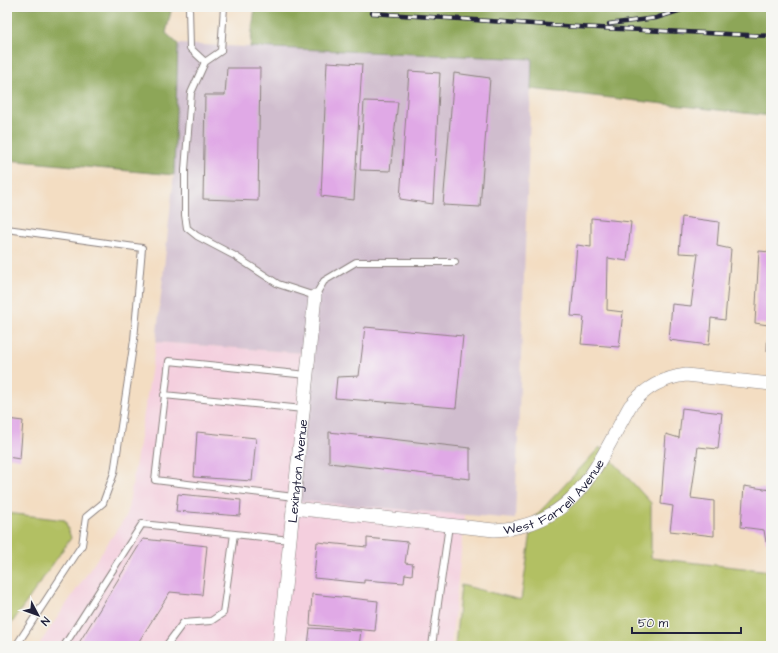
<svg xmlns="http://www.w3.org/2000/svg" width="778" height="653" font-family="'Architects Daughter',sans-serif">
  <rect width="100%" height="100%" fill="#f6f6f2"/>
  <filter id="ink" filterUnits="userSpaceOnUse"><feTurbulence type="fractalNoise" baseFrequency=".025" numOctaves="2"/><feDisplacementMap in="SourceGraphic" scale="8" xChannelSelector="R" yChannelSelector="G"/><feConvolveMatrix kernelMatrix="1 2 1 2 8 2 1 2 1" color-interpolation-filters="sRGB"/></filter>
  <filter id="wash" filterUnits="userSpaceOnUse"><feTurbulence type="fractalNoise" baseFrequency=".012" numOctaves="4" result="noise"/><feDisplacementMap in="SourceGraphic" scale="16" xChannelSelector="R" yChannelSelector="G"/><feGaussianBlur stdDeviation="0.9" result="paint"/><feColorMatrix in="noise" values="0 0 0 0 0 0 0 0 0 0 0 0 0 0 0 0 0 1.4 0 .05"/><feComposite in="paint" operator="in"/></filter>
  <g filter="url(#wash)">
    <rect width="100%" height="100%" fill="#f3ddc2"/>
    <path fill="#f4cfde" d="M156 342 303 353 290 500 465 515 451 646H38L127 515Z"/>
    <path fill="#d0bdce" d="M178 44 532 59 515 519 290 500 303 353 156 342 174 175Z"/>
    <path fill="#b2c063" stroke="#6a714f" d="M600 447 651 503V558L771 571V646H455L461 585 521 600 533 519Z
      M7 513 65 520 71 538 7 630Z"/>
    <path fill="#8da659" stroke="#58644a" d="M7 7H172L166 33 178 44 174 175 7 160Z
      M255 7H771V116L531 89 532 59 250 47Z"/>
    <g id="blocks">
      <path fill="#e0a9e6" d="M327 62 362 64 354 200 321 196Z
        M227 68H260L258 201 203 199 205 95H225Z
        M409 71 440 73 433 204 400 199Z
        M454 73 490 78 480 207 443 205Z
        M364 101 398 102 390 171 360 170Z
        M682 217 719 222 717 246 731 249 725 320 711 318 709 345 669 340 672 304 691 306 698 254 679 253Z
        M591 218 631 222 627 261 608 258 607 310 623 312 619 347 581 344 584 317 571 316 577 245 591 247Z
        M759 251 771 252V351H767L768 325 755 323Z
        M365 327 463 336 456 408 335 398 337 377 359 376Z
        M682 408 722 413 718 449 698 447 691 498 714 501V536L670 531 673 506 661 504 666 434 679 438Z
        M7 419 23 421 20 459 7 457Z
        M197 432 256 438 252 481 194 477Z
        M329 432 470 448V479L329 463Z
        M744 486 771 490V542H766L764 530 741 527Z
        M178 494 241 500 240 516 176 511Z
        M367 538 408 542 405 563 413 564 412 575 405 574 404 583 364 580V583L314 578 317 542 367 547Z
        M143 539 207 546 202 595 170 592 136 646H77Z
        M312 594 378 601 375 631 310 625Z
        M310 628 361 631 359 646H308Z"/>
    </g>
  </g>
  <g filter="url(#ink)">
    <use href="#blocks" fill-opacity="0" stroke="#8a807e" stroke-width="1"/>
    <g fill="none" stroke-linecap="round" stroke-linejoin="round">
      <g stroke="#8a807e" stroke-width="8">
        <path id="service" d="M189 7 190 48 205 62
          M224 7 221 51 205 62 191 93 185 170V215L187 228 197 236 235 256 278 284 315 296 324 281 356 262H455
          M7 229 142 248 134 340 114 473 103 503 86 517 82 545 16 646
          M164 395 303 409
          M294 497 155 480 169 361 307 375
          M64 646 142 524 290 540
          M166 646 183 623 211 621 223 613 234 534
          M432 646 449 525"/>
      </g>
      <g stroke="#8a807e" stroke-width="14">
        <g id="minor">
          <path id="s1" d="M293 508 494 530C576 526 595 468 630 406 645 388 662 378 686 375L771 384"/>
          <path id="s2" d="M279 646 315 296"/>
        </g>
      </g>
      <use href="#service" stroke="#fff" stroke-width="6"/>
      <use href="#minor" stroke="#fff" stroke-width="13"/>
      <g stroke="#22223b" stroke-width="4.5">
        <path id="rail" d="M372 13 578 27 771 36
          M609 24 656 18 691 7"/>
      </g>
      <use href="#rail" stroke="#f6f6f2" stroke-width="3" stroke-dasharray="9" stroke-linecap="butt"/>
    </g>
  </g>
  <g text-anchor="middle" stroke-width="3.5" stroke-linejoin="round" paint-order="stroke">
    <g font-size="13" fill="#22223b" stroke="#f6f6f2">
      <text dy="5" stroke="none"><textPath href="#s2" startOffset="176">Lexington Avenue</textPath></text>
      <text dy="5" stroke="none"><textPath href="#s1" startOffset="274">West Farrell Avenue</textPath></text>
    </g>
  </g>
  <rect width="778" height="653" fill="none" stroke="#f6f6f2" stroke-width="24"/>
  <g transform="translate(38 615) rotate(131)" stroke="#f6f6f2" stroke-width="3" paint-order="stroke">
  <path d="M0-3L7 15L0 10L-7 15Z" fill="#22223b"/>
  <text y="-6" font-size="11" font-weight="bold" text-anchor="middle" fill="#22223b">N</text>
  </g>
  <path d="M632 627v6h109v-6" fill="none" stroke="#22223b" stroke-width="2"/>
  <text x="638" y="627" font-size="12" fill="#22223b" stroke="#f6f6f2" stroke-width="3" paint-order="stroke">50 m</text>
</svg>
